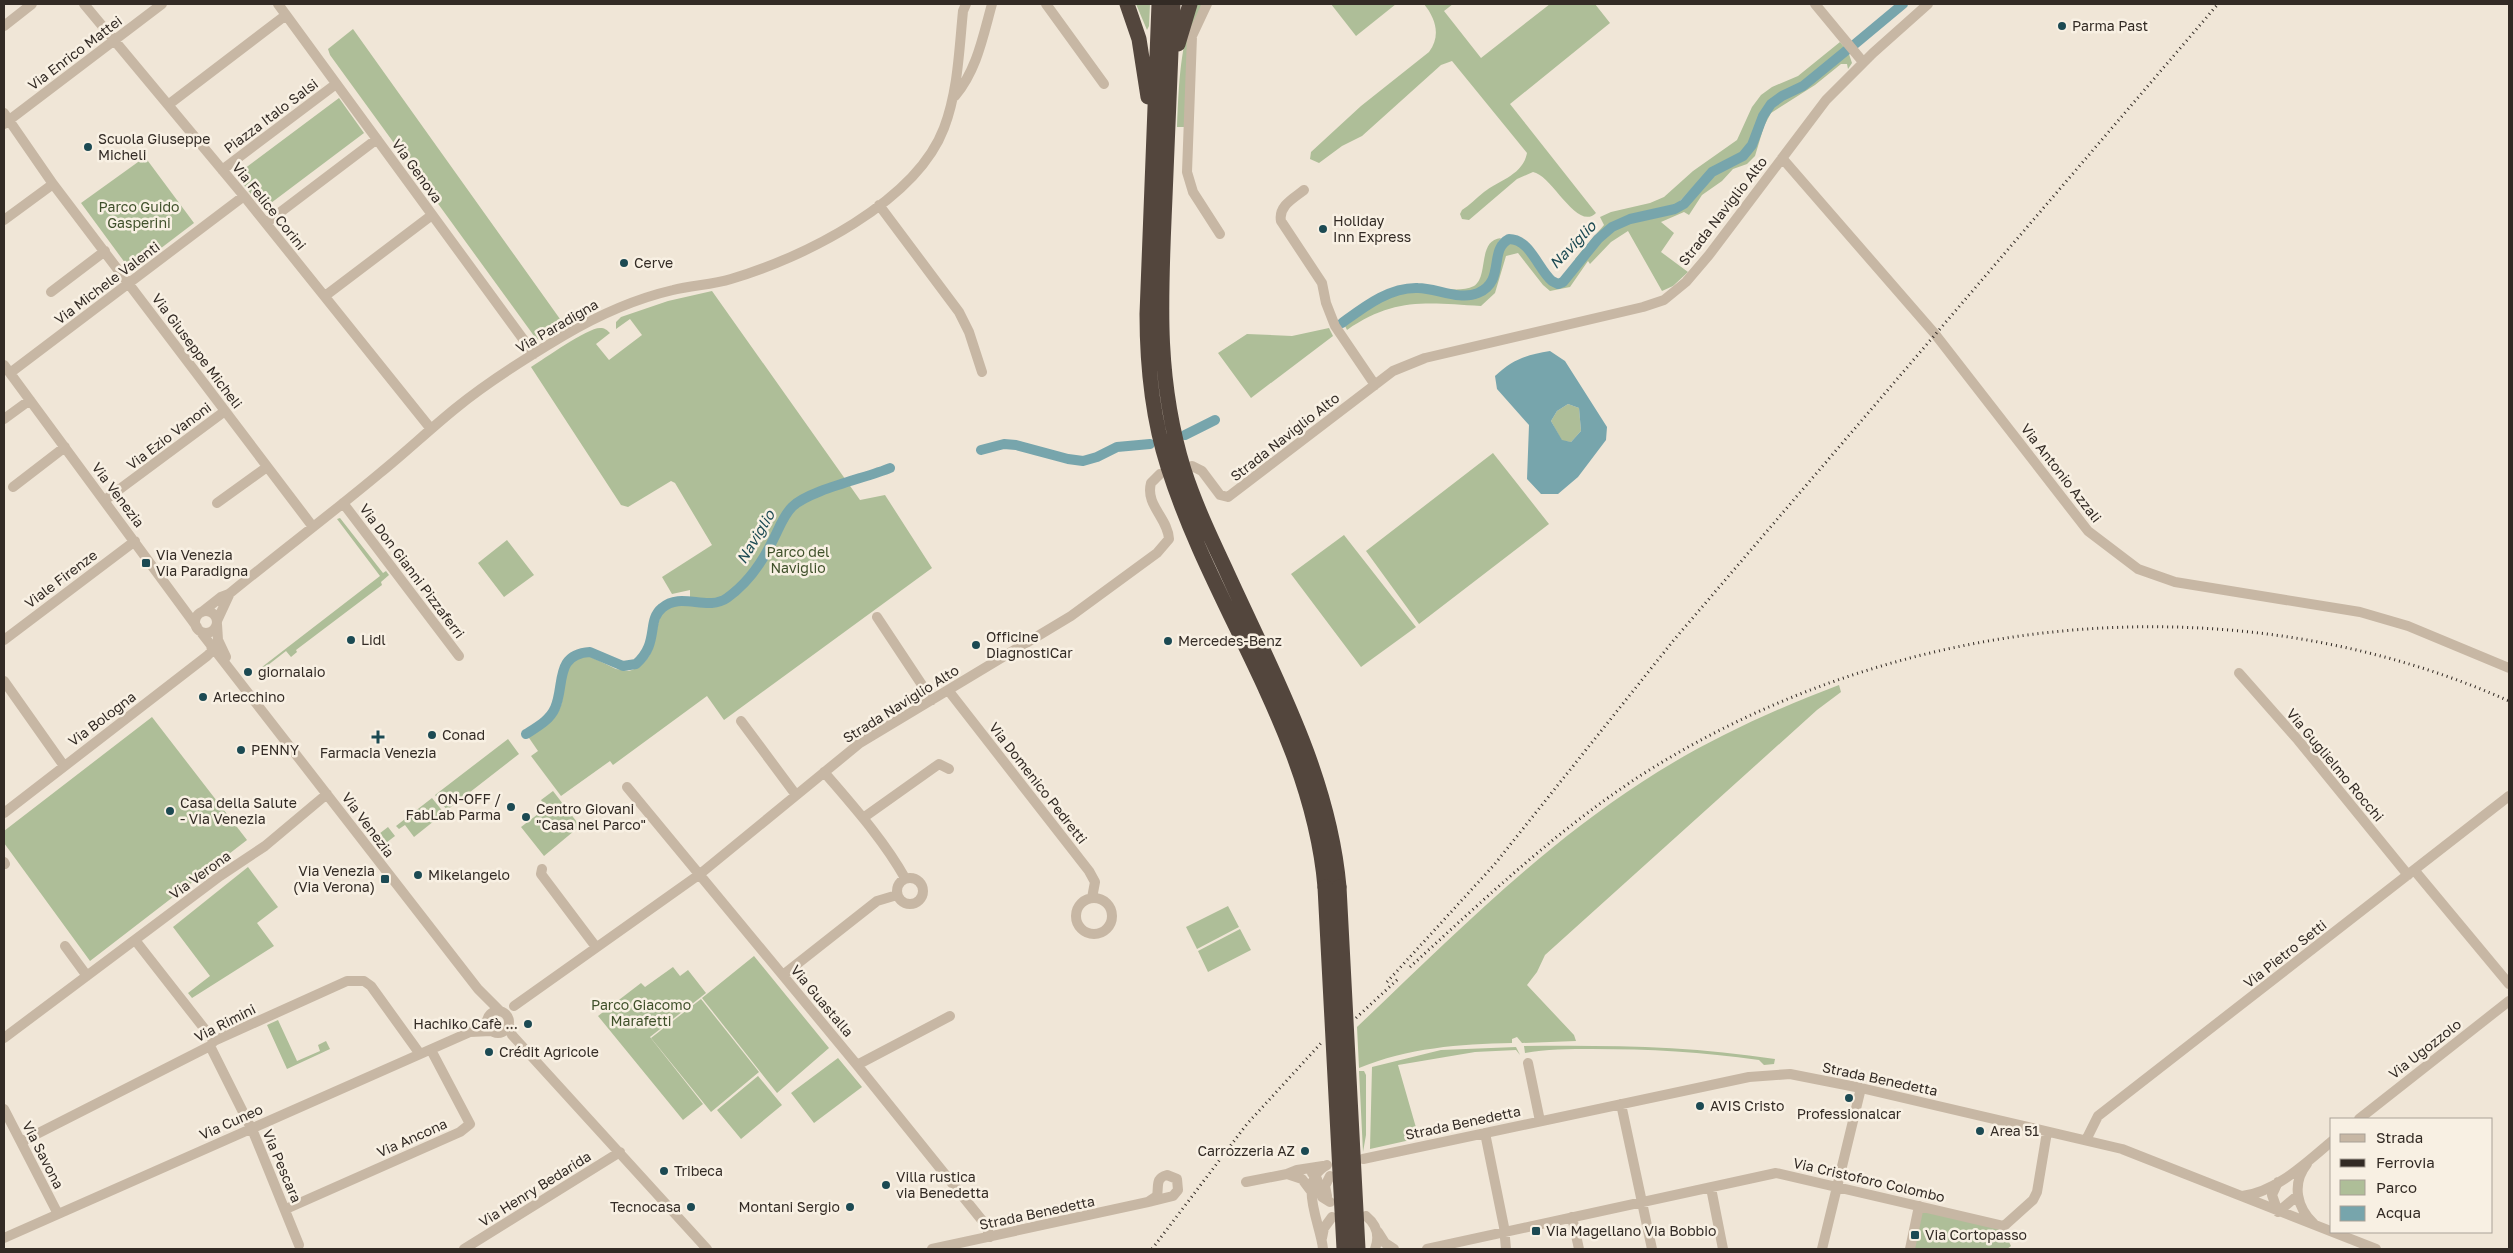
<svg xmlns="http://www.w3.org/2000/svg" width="2513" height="1253" font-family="'Golos Text',sans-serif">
  <rect width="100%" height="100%" fill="#f0e6d7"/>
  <path fill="#aebe98" d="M1136 4H1150L1149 26 1147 30Z
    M1195 4H1204L1198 14 1186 127H1177C1179 81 1180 48 1195 4Z
    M1331 4H1396L1356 36Z
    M1424 4H1453L1444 11 1481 58 1550 4H1595L1610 23 1510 104 1596 213C1577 232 1552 175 1533 172L1517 179 1469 220 1462 219 1460 214 1462 210C1470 205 1476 198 1484 192 1498 181 1523 175 1527 153L1452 61 1441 65 1362 136 1342 146 1319 163 1310 159 1311 152 1361 106 1429 52C1441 36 1436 19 1424 4Z
    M353 29 565 326 537 340 330 55 328 49Z
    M1840 42 1845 48 1795 87 1779 93 1767 103 1760 114 1751 142 1743 152 1710 169 1677 204 1627 217 1607 226 1593 240 1576 265 1575 259 1604 225 1600 217 1611 212 1650 203 1664 197 1693 171 1737 140 1752 107 1761 95 1772 87 1798 76Z
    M1849 54 1852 63 1848 69 1847 64H1841L1815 85 1771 113 1764 126 1755 156 1747 164 1733 169 1722 181 1702 195 1689 215 1684 212 1661 222 1674 233 1661 252 1688 272 1673 286 1662 291 1628 231 1611 242 1590 264 1588 261 1570 287 1550 291 1543 285 1518 253 1506 256 1495 293 1481 306C1427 303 1394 297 1347 330L1345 326C1362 313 1381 296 1404 291 1429 286 1464 309 1487 292 1503 280 1495 257 1507 244 1536 240 1534 294 1566 284L1610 231 1636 221 1677 213 1687 205 1716 174 1743 161 1754 147 1767 115 1775 104 1809 86 1841 57Z
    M339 98 364 133 263 209 236 175Z
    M145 157 194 223 131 271 81 203Z
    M1501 238C1494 247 1497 254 1495 265 1491 295 1466 293 1442 289 1452 289 1464 291 1474 286 1489 277 1477 240 1501 238Z
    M712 291 860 500 885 495 932 568 724 720 707 696 613 765 610 761 561 796 531 756 538 751 527 735C538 730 551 724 558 712 570 694 555 658 589 656L616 669 629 671C674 658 638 597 690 605V590L672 594 662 577 712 545 675 483 671 481 628 507 621 505 531 367C544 359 587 328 600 328 605 328 607 330 610 333L596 344 609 360 642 335 630 319 616 329V322L621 317 668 301Z
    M1329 328 1333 336 1251 398 1218 353 1247 334 1292 336Z
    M1568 404 1579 408 1581 431 1571 442 1562 441 1551 421 1557 411Z
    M1493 453 1549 524 1419 624 1366 551Z
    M340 518 383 573 386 571 389 575 381 582 382 585 296 650 297 652 291 657 286 651 263 669 262 667 380 576 337 519Z
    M1344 535 1416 627 1361 667 1291 574Z
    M507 540 534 575 504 597 478 563Z
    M1839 685 1841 692 1817 710 1545 955 1537 972 1527 985 1574 1035 1576 1041 1522 1043 1517 1037 1512 1039V1043C1459 1044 1408 1048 1359 1068L1357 1027C1448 941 1537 850 1642 782 1703 742 1770 711 1839 685Z
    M152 717 247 840 90 961 4 843V831Z
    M508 739 519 754 447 810 435 795Z
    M553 791 580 826 544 856 521 827 546 808 541 800Z
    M432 798 444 813 414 837 405 825 399 829 396 826Z
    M388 827 395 836 382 846 375 837Z
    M248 867 278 907 257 923 274 946 192 998 188 993 210 976 173 927Z
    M1228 906 1239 927 1197 949 1186 927Z
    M1240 929 1251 950 1208 972 1198 951Z
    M754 956 829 1048 777 1093 702 998Z
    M673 967 680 976 688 970 706 993 650 1037 703 1104 683 1120 598 1016 641 983 645 987Z
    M701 999 759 1072 711 1112 651 1038Z
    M278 1020 297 1061 320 1051 318 1045 326 1041 330 1049 287 1069 267 1025Z
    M1524 1046C1608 1045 1691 1046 1775 1059L1774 1064 1764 1065 1759 1060C1703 1052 1649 1049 1592 1049 1570 1049 1545 1049 1525 1053Z
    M1516 1047 1520 1055 1516 1050 1475 1052 1398 1065 1419 1138 1370 1149 1372 1067 1441 1050Z
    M838 1058 862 1087 814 1123 791 1093Z
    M1359 1071H1364L1366 1075V1135L1363 1152Z
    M758 1076 782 1105 741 1139 717 1110Z
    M1922 1210 2003 1230 2011 1246 2007 1249H1913Z"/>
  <path fill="#77a5ac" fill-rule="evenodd" d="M1550 351 1565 361 1607 427 1606 440 1578 477 1558 494H1541L1527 479 1529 425 1497 389 1495 376C1513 359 1526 355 1550 351ZM1568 404 1579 408 1581 431 1571 442 1562 440 1551 421 1557 411Z"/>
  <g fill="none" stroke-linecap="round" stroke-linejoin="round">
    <path stroke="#77a5ac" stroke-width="10" d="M1855 44 1903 4
      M1342 323C1364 307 1389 287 1418 288 1436 288 1460 301 1478 293 1506 281 1488 250 1509 239 1530 239 1538 269 1552 281L1558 284 1563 282 1598 239 1612 227 1630 219 1675 209 1684 204 1712 172 1743 156 1752 145 1763 116 1771 104 1782 96 1803 86 1847 50
      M1185 435 1215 420
      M981 450 1004 444 1016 445 1068 459 1083 461 1097 457 1117 447 1150 444
      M526 734C537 727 550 720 555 708 565 686 554 654 590 652L623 666 636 664C660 643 646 621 662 608 681 591 707 612 727 598 748 583 762 563 773 540 779 529 783 516 792 507 809 490 866 478 890 468"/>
    <path stroke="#c7b7a4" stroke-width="10" d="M84 4 244 196 431 429
      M278 4 534 354
      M1046 4 1104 84
      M1207 4 1192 36 1187 172 1193 192 1220 234
      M1815 4 1863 62
      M4 26 32 4
      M955 96C977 70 983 36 992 4
      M168 105 286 15
      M4 113 53 184 313 527
      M4 124 162 4
      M1782 158 1935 334 2088 531 2138 569 2175 582 2360 612 2408 626 2509 668
      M222 170 336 84
      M1304 190C1294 198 1278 206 1281 221L1322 283 1326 303 1335 326 1375 385
      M879 205 959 312 969 332 982 372
      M4 220 53 184
      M266 223 377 139
      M51 292 105 251
      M325 296 432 215
      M4 365 197 627
      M10 373 244 196
      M4 419 30 400
      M1192 466 1202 471 1220 495 1228 497 1393 371 1425 358 1643 307 1664 300 1686 282 1709 255 1826 100 1873 53 1928 4
      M13 487 65 447
      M105 500 225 411
      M217 503 267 467
      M343 503 459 656
      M195 622a11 11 0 1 1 22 0a11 11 0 1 1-22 0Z
      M202 612 221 597 229 594C279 553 331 514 380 473 406 452 430 429 456 408 489 381 526 358 563 336 597 316 634 299 673 290 692 285 712 285 731 279 803 258 916 202 944 128 958 91 959 51 963 11L966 4
      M877 617 932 700
      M217 621 230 593
      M217 624 218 640 226 657
      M200 631 478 989 500 1011
      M4 640 135 541
      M2239 673 2298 740 2408 875
      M4 681 64 766
      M948 690 1089 871 1095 882 1092 898
      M741 721 796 795
      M824 772C853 806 883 839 905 878
      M627 787 857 1065 985 1224 990 1237
      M4 813 207 656 212 651 211 644
      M863 818 939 764 949 769
      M4 862 5 864
      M542 869 541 874 596 947
      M2415 871 2509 984
      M897 891a13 13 0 1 1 26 0a13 13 0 1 1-26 0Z
      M1076 916a18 18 0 1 1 36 0a18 18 0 1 1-36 0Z
      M135 940 214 1041
      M65 946 87 976
      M783 975 877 901 897 895
      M514 1006 700 874 860 743 1071 616 1157 553 1169 539C1168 518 1145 505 1151 483L1160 474
      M487 1022a11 11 0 1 1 22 0a11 11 0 1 1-22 0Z
      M487 1022 470 1032 491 1031
      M509 1025 512 1035 707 1249
      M4 1038 220 876 265 846 327 794
      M210 1046 254 1134 299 1245
      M1528 1063 1540 1121
      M857 1065 950 1016
      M1621 1104 1652 1249
      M4 1109 58 1214
      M2359 1119 2509 1001
      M1485 1133 1504 1227 1506 1249
      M2086 1140 2098 1116 2509 796
      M21 1142 210 1046 214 1041 347 981H364L371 986 420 1054
      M1363 1159 1749 1077 1790 1074 1861 1088 2122 1149 2376 1249
      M2307 1164C2291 1184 2297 1208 2314 1224
      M1312 1173 1317 1179 1322 1197 1330 1202
      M1287 1174 1302 1179 1311 1191
      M1246 1182 1287 1174 1297 1170 1323 1166
      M2278 1182 2272 1195 2278 1212 2297 1196
      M1711 1188 1723 1249
      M1327 1196 1325 1186 1330 1176
      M2242 1196C2275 1193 2307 1162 2332 1141
      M286 1209 460 1132 470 1124 431 1050
      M1366 1216C1377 1225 1380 1236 1375 1249
      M1572 1217 1579 1249
      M1378 1232 1385 1243 1394 1249
      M4 1238 470 1032
      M1322 1238 1324 1228 1332 1217
      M464 1249 620 1152
      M932 1249 1148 1202 1173 1196 1178 1190 1177 1179 1167 1175C1155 1178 1159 1186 1157 1196L1148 1202
      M1323 1249C1321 1224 1296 1181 1327 1165
      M1427 1249 1776 1173 2004 1226 2033 1200 2037 1192 2047 1132
      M1822 1249 1861 1088
      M1910 1249 1919 1206"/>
    <path stroke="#53463d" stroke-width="15" d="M1127 4 1139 39 1148 97
      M1159 4 1147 314C1147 366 1152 417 1168 467 1213 610 1312 735 1325 887
      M1173 4C1170 68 1168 132 1165 197 1161 293 1155 376 1184 470 1195 504 1210 536 1225 568 1271 670 1329 773 1339 887
      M1178 44 1190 4"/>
    <path stroke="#332b25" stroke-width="3" stroke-dasharray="1 4" stroke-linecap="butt" d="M1410 967C1489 895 1567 820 1659 764 1911 611 2237 580 2509 701
      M1387 982 1494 865 1673 641 2218 4
      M1356 1018 1398 979
      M1152 1249 1247 1124 1323 1041"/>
    <path stroke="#53463d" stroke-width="15" d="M1325 887 1344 1249
      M1339 887 1358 1249"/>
  </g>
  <g fill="#1c4a53" stroke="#f8f0e3" stroke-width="2">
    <circle cx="2062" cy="26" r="5"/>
    <circle cx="88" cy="147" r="5"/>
    <circle cx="1323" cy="229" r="5"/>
    <circle cx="624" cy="263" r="5"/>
    <rect x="141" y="558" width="10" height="10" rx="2.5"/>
    <circle cx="351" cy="640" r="5"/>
    <circle cx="1168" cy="641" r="5"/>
    <circle cx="976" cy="645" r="5"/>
    <circle cx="248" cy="672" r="5"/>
    <circle cx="203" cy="697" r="5"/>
    <circle cx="432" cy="735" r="5"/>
    <path d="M375.5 729.5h5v5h5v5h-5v5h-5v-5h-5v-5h5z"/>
    <circle cx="241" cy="750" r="5"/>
    <circle cx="511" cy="807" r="5"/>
    <circle cx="170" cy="811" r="5"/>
    <circle cx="526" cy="817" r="5"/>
    <circle cx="418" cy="875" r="5"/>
    <rect x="380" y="874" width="10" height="10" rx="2.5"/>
    <circle cx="528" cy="1024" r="5"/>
    <circle cx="489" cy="1052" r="5"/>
    <circle cx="1849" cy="1098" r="5"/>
    <circle cx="1700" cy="1106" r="5"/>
    <circle cx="1980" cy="1131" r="5"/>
    <circle cx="1305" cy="1151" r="5"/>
    <circle cx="664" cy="1171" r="5"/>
    <circle cx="886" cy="1185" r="5"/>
    <circle cx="691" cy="1207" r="5"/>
    <circle cx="850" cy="1207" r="5"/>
    <rect x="1531" y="1226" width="10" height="10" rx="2.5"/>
    <rect x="1910" y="1230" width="10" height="10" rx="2.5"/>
  </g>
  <g text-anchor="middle" stroke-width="5" stroke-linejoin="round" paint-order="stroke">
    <g font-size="14" fill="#332b25" stroke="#f8f0e3" text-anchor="start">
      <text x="2072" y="31">Parma Past</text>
      <text x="98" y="144">Scuola Giuseppe<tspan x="98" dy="16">Micheli</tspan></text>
      <text x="1333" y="226">Holiday<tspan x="1333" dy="16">Inn Express</tspan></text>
      <text x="634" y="268">Cerve</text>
      <text x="156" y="560">Via Venezia<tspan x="156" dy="16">Via Paradigna</tspan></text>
      <text x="986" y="642">Officine<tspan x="986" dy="16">DiagnostiCar</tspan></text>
      <text x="361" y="645">Lidl</text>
      <text x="1178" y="646">Mercedes-Benz</text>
      <text x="258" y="677">giornalaio</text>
      <text x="213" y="702">Arlecchino</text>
      <text x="442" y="740">Conad</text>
      <text x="251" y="755">PENNY</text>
      <text x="378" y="758" text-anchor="middle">Farmacia Venezia</text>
      <text x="501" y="804" text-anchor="end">ON-OFF /<tspan x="501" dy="16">FabLab Parma</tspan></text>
      <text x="180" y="808">Casa della Salute<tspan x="180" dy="16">- Via Venezia</tspan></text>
      <text x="536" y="814">Centro Giovani<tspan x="536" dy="16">"Casa nel Parco"</tspan></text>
      <text x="375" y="876" text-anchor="end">Via Venezia<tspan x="375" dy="16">(Via Verona)</tspan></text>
      <text x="428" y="880">Mikelangelo</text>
      <text x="518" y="1029" text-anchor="end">Hachiko Cafè ...</text>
      <text x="499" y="1057">Crédit Agricole</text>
      <text x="1710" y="1111">AVIS Cristo</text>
      <text x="1849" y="1119" text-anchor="middle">Professionalcar</text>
      <text x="1990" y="1136">Area 51</text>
      <text x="1295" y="1156" text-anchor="end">Carrozzeria AZ</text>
      <text x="674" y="1176">Tribeca</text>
      <text x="896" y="1182">Villa rustica<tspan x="896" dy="16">via Benedetta</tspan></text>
      <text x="681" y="1212" text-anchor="end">Tecnocasa</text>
      <text x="840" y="1212" text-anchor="end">Montani Sergio</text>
      <text x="1546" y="1236">Via Magellano Via Bobbio</text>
      <text x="1925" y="1240">Via Cortopasso</text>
    </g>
    <g font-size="14" fill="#332b25" stroke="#f8f0e3">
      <text transform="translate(75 53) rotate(-37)" y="5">Via Enrico Mattei</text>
      <text transform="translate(271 116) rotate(-37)" y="5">Piazza Italo Salsi</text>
      <text transform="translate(417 171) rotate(54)" y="5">Via Genova</text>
      <text transform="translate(269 206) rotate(51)" y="5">Via Felice Corini</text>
      <text transform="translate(1723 211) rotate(-52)" y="5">Strada Naviglio Alto</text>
      <text transform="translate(107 283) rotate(-37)" y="5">Via Michele Valenti</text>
      <text transform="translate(557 326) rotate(-30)" y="5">Via Paradigna</text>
      <text transform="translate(197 351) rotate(53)" y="5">Via Giuseppe Micheli</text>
      <text transform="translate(169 436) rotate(-37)" y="5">Via Ezio Vanoni</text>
      <text transform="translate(1285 437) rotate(-38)" y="5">Strada Naviglio Alto</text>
      <text transform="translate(2061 473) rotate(52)" y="5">Via Antonio Azzali</text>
      <text transform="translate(118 495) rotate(53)" y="5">Via Venezia</text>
      <text transform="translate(412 571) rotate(53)" y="5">Via Don Gianni Pizzaferri</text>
      <text transform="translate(61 579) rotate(-37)" y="5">Viale Firenze</text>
      <text transform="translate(901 704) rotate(-32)" y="5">Strada Naviglio Alto</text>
      <text transform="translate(102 719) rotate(-37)" y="5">Via Bologna</text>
      <text transform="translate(2335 765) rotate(50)" y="5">Via Guglielmo Rocchi</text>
      <text transform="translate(1038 783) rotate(52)" y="5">Via Domenico Pedretti</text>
      <text transform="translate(368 825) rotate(53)" y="5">Via Venezia</text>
      <text transform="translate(200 875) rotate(-36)" y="5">Via Verona</text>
      <text transform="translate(2285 954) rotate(-38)" y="5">Via Pietro Setti</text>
      <text transform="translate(822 1001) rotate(50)" y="5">Via Guastalla</text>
      <text transform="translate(225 1023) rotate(-27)" y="5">Via Rimini</text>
      <text transform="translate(2425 1049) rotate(-38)" y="5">Via Ugozzolo</text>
      <text transform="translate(1880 1079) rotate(12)" y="5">Strada Benedetta</text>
      <text transform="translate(231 1122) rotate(-24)" y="5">Via Cuneo</text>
      <text transform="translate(1463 1123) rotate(-12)" y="5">Strada Benedetta</text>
      <text transform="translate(412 1138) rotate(-24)" y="5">Via Ancona</text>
      <text transform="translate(43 1155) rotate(63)" y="5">Via Savona</text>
      <text transform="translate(282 1166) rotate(67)" y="5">Via Pescara</text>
      <text transform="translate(1869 1180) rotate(13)" y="5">Via Cristoforo Colombo</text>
      <text transform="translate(535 1189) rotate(-32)" y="5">Via Henry Bedarida</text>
      <text transform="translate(1037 1213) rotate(-12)" y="5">Strada Benedetta</text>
    </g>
    <g font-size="14" fill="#3f502a" stroke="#f8f0e3">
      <text x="139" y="212">Parco Guido<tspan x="139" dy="16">Gasperini</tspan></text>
      <text x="798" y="557">Parco del<tspan x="798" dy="16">Naviglio</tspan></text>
      <text x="641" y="1010">Parco Giacomo<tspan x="641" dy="16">Marafetti</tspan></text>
    </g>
    <g font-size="15" font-style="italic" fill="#1c4a53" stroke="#f8f0e3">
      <text transform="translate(1573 245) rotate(-46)" y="5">Naviglio</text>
      <text transform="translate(756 537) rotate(-59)" y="5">Naviglio</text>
    </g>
  </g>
  <rect width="2513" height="1253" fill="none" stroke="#332b25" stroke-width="10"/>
  <rect x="2330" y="1118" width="162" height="115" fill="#f8f0e3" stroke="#a9a197"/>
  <rect x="2340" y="1134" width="25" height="8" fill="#c7b7a4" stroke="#a9a197"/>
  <text x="2376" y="1143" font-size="15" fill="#332b25">Strada</text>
  <rect x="2340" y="1159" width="25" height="8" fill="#332b25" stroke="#a9a197"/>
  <text x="2376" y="1168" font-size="15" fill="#332b25">Ferrovia</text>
  <rect x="2340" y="1180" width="25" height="15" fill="#aebe98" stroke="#a9a197"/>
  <text x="2376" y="1193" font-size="15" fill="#332b25">Parco</text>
  <rect x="2340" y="1206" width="25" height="15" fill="#77a5ac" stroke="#a9a197"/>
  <text x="2376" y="1218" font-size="15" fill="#332b25">Acqua</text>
</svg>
